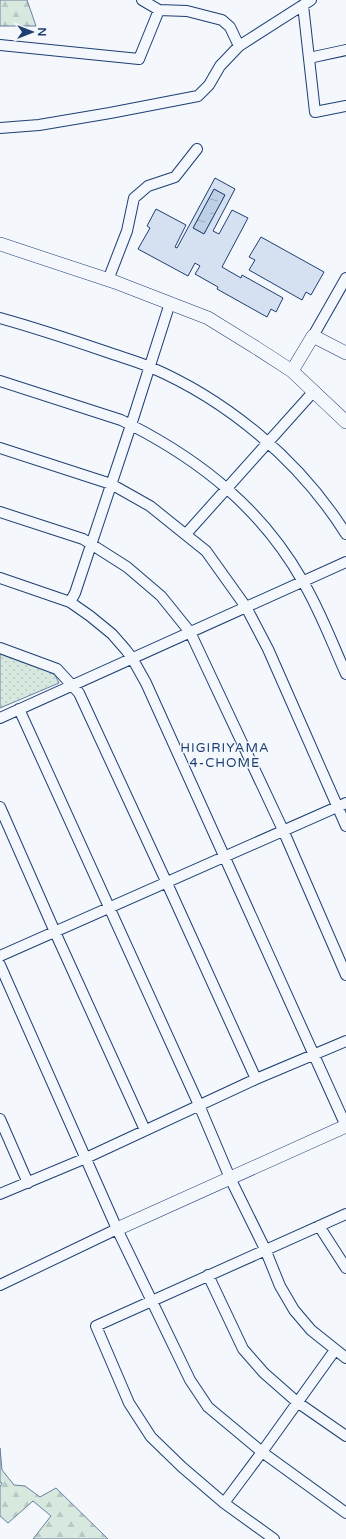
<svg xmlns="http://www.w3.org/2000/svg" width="346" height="1539" font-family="'Varela Round',sans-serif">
  <defs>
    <pattern id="forest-firs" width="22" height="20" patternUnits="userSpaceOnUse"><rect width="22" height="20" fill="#d7e8df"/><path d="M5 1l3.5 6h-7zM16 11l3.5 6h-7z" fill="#b8c8c3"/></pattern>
    <pattern id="park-dots" width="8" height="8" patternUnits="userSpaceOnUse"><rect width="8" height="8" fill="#d7e8df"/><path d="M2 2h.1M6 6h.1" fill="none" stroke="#b8c8c3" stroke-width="1.8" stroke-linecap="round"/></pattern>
    <pattern id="water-ripples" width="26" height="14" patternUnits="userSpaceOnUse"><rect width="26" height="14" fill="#bed0e5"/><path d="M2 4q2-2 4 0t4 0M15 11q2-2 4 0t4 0" fill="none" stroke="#9aaabe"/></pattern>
  </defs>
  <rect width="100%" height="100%" fill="#f4f7fb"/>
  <path fill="url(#forest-firs)" stroke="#687fa3" d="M0 0H27L36 26H0Z
    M0 1448 2 1470 14 1485 25 1486 40 1497 56 1488 108 1539H33L51 1516 33 1501 8 1523 0 1516V1487L2 1483 0 1482Z"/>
  <path fill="url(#park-dots)" stroke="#687fa3" d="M0 652 38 665 55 675 59 683 0 708Z"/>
  <path fill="url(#water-ripples)" stroke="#687fa3" d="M214 189 225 195 204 234 193 228Z"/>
  <path fill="#d5e0f0" stroke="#1d3f73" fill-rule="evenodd" d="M215 178 235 189 213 231 219 234 232 210 248 218 222 267 241 278 242 275 283 298 276 312 271 309 267 317 217 289 218 287 195 274 200 266 195 263 188 276 138 249 150 228 147 226 156 209 186 225 175 247 177 248ZM214 189 225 195 204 234 193 228Z
    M261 237 324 272 311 295 306 292 302 300 249 270 255 260 249 257Z"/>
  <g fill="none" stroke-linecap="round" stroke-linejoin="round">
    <g stroke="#1d3f73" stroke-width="12">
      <path id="minor" d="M142 0 159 10 187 11 222 20 230 27 239 46
        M303 5 315 112 346 106
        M0 45 139 59 159 10
        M309 58 346 50
        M0 128 39 125 110 113 198 96 209 85 220 66 239 46 311 0
        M108 280 127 231 134 198 148 186 175 177 197 149
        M0 318C36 328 72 340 107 352 121 357 136 361 150 367 229 401 300 461 346 534
        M313 336 346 278
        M0 381 121 420 131 425C203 462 262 510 302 580 320 610 332 643 346 674
        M0 448 111 484 150 506 206 551 246 607 268 649 346 826
        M0 512 83 539 127 567 161 596 190 632 283 830 346 975
        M186 534 314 391
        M0 578 70 602 90 616 112 634 126 650 132 658 146 683 346 1126
        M70 602 75 593 131 425 170 303
        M0 648 57 669 79 693 171 892 256 1079
        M19 709 199 1105 230 1178 265 1249 280 1286 294 1310 311 1330 346 1358
        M0 718 346 562
        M0 807 55 932 145 1130
        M0 956 346 803
        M0 965 117 1229 190 1380 208 1407 262 1452 346 1513
        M0 1119 28 1183
        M0 1194 86 1158 256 1079 346 1041
        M319 1226 346 1268
        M208 1275 243 1349 264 1373 297 1402 346 1436
        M0 1285 117 1229
        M224 1503 262 1452 335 1350
        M274 1539 224 1503 182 1467 151 1437 129 1403 96 1326 346 1214"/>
    </g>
    <g stroke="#1d3f73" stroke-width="14">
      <path id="tertiary" d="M0 244 115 282 208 318 255 347 292 371 346 422
        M292 371 313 336 346 353
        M117 1229 346 1126"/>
    </g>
    <use href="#minor" stroke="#f4f7fb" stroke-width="10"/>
    <use href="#tertiary" stroke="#f4f7fb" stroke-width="13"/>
  </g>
  <g text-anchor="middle" stroke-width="3" stroke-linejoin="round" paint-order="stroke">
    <g font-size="13" letter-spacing="1" fill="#1d3f73" stroke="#f4f7fb">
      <text x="225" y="752">HIGIRIYAMA<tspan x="225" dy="15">4-CHOME</tspan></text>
    </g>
  </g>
  <g transform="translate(32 32) rotate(90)" stroke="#f4f7fb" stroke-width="3" paint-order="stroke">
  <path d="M0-3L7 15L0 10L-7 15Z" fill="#1d3f73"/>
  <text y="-6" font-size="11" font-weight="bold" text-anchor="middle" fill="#1d3f73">N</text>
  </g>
</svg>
